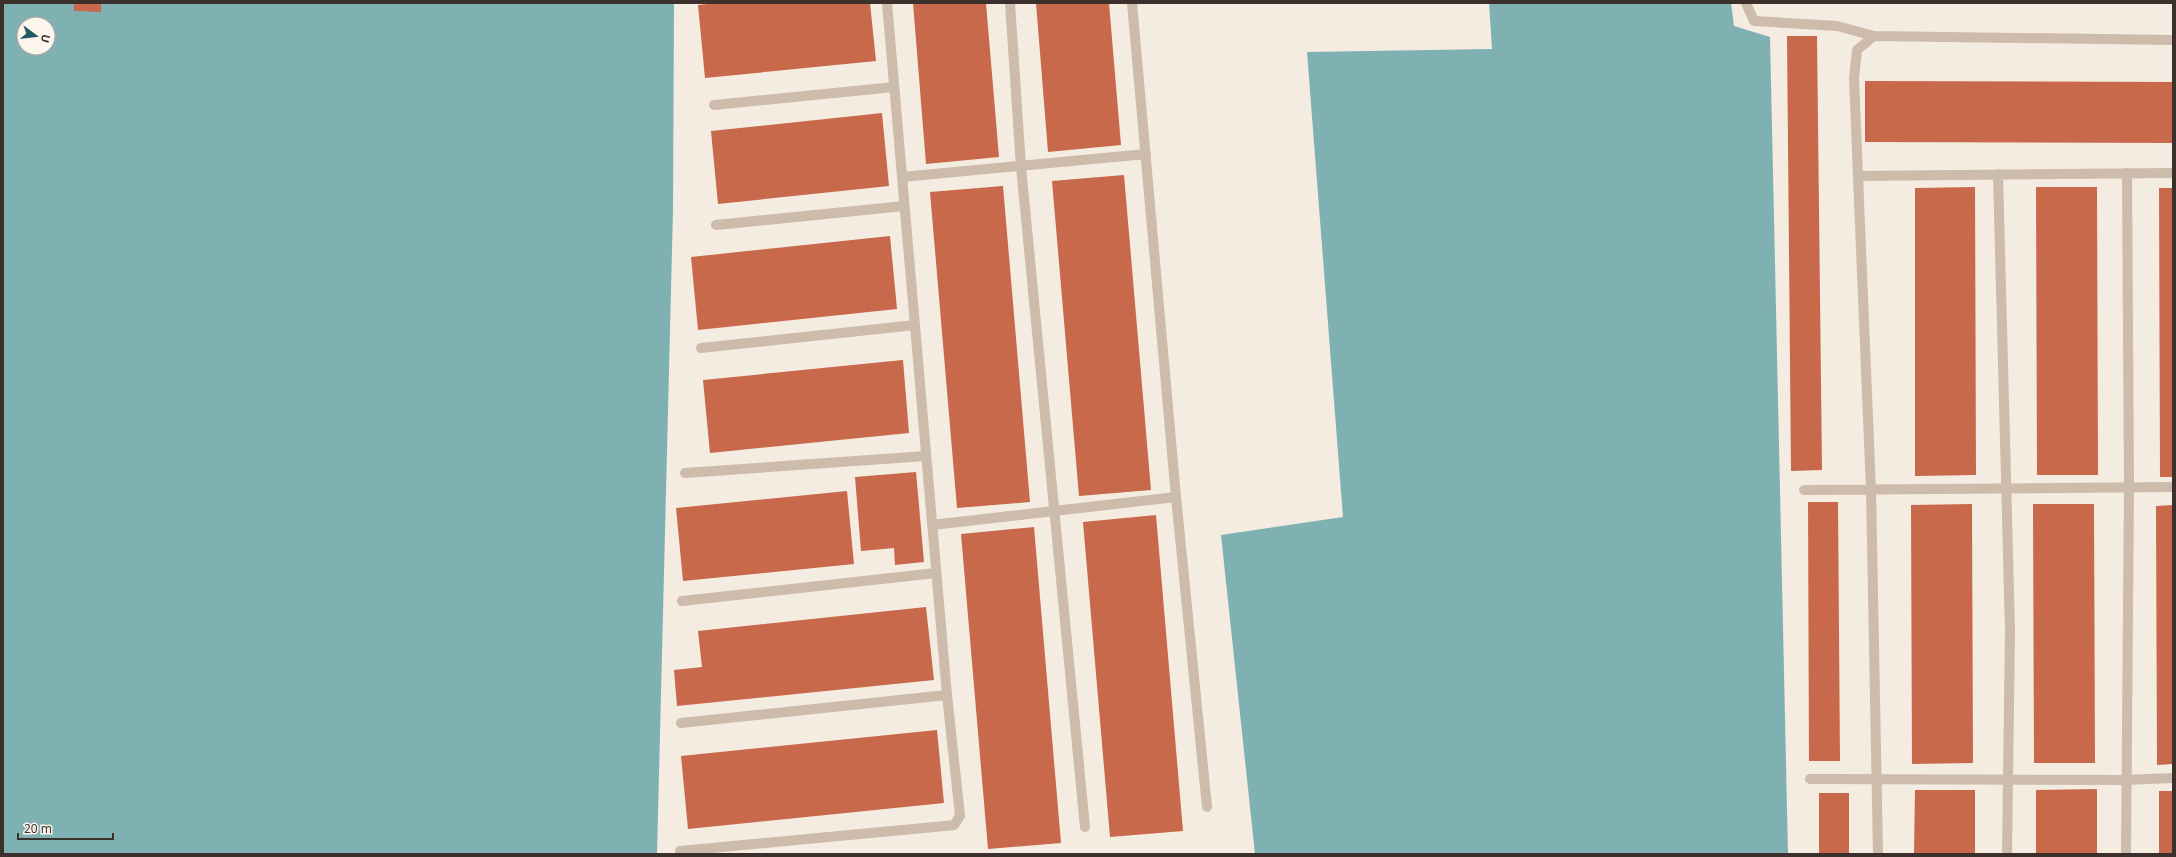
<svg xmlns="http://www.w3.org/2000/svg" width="2176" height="857" font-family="'Noto Sans',sans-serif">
  <rect width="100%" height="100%" fill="#f4ebe1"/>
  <path fill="#7fb0b2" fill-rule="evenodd" d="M3 3H674L673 210 657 854H3ZM24 24H48V48H24Z
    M1489 3H1731L1734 26 1770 37 1788 854H1255L1221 535 1343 517 1307 52 1492 49Z"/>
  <path fill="#c8694b" d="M74 3H101V12L74 11Z
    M717 3H870L876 61 705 78 698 5Z
    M913 3H986L999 157 926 164Z
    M1036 3H1109L1121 145 1048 152Z
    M1787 36H1817L1822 470 1791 471Z
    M1865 81 2173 82V143L1865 142Z
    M882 113 889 186 718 204 711 131Z
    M1124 175 1151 490 1079 496 1052 181Z
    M1003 186 1030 502 957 508 930 192Z
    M1975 187 1976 475 1915 476V188Z
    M2036 187H2097L2098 475H2037Z
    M2159 188H2173V477H2160Z
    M890 236 897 309 698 330 691 257Z
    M903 360 909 433 710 453 703 380Z
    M916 472 924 562 895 565 894 548 861 551 855 477Z
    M847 491 854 564 683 581 676 508Z
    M1808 502H1838L1840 761H1809Z
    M1972 504 1973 763 1912 764 1911 505Z
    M2033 504H2094L2095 763H2034Z
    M2173 505V764L2157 765 2156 506Z
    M1156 515 1183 831 1110 837 1083 522Z
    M1034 527 1061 843 988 849 961 534Z
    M926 607 934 680 677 706 674 670 702 667 698 631Z
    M937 730 944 803 688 829 681 756Z
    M2097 789V854H2036V790Z
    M1915 790H1975V854H1914Z
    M2159 791H2173V854H2159Z
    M1819 793H1849V854H1819Z"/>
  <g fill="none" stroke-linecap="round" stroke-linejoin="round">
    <path stroke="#cdbbac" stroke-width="10" d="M1010 3 1021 167 1085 827
      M1132 3 1176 497 1207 807
      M1746 3 1754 21 1837 26 1874 36
      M714 105 894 87
      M1998 174 2010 630 2007 854
      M1858 176 1854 78 1857 50 1874 36 2173 40
      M902 177 1146 154
      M716 225 904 206
      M701 348 915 325
      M685 473 926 456
      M1804 490 2173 487
      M932 525 1176 497
      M682 601 936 573
      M681 723 947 695
      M1810 779 2125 780 2173 778
      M680 851 945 826 954 825 960 816 947 695 887 3
      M1878 854 1871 490 1858 176 2173 173
      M2126 854 2129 488 2127 173"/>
  </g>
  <rect width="2176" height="857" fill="none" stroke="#3b302b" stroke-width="8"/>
  <g transform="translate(36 36) rotate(105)"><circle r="19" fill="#fbf5ee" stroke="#aea6a0"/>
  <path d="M0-3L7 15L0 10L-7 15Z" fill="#1f5a5e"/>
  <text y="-6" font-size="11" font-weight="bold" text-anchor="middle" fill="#3b302b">U</text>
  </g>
  <path d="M18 833v6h95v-6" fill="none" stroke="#3b302b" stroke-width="2"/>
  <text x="24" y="833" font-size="12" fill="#3b302b" stroke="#fbf5ee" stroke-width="3" paint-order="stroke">20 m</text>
</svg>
